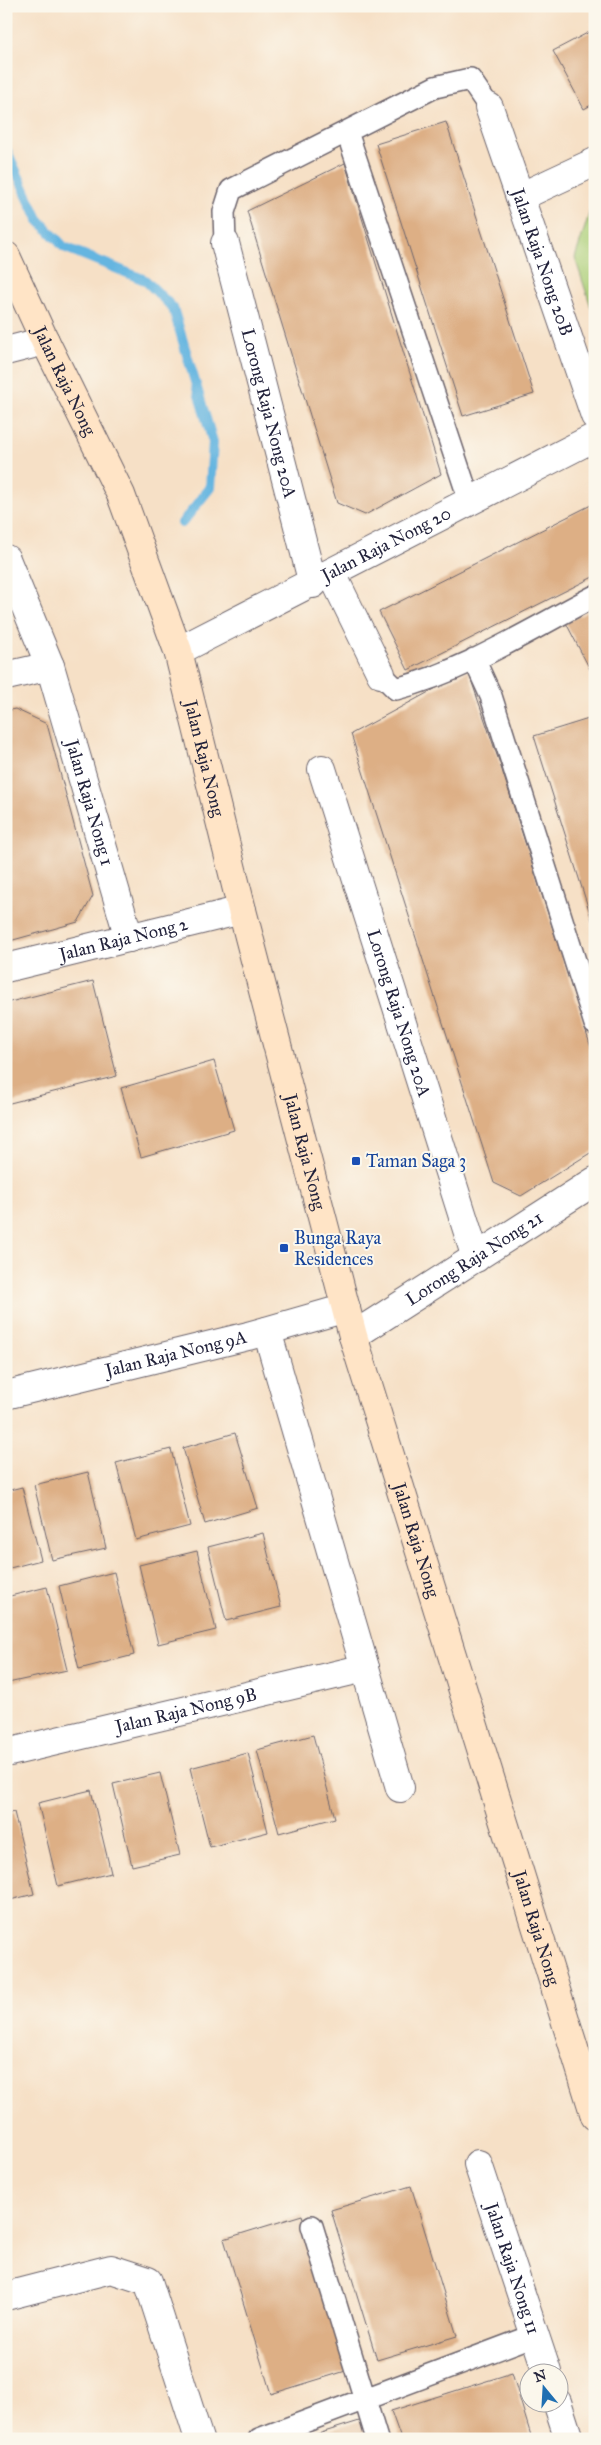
<svg xmlns="http://www.w3.org/2000/svg" width="601" height="2445" font-family="'IM FELL Great Primer',serif">
  <rect width="100%" height="100%" fill="#fbf7ec"/>
  <filter id="ink" filterUnits="userSpaceOnUse"><feTurbulence type="fractalNoise" baseFrequency=".02" numOctaves="2"/><feDisplacementMap in="SourceGraphic" scale="10" xChannelSelector="R" yChannelSelector="G"/><feConvolveMatrix kernelMatrix="1 2 1 2 8 2 1 2 1" color-interpolation-filters="sRGB"/></filter>
  <filter id="wash" filterUnits="userSpaceOnUse"><feTurbulence type="fractalNoise" baseFrequency=".0096" numOctaves="4" result="noise"/><feDisplacementMap in="SourceGraphic" scale="20" xChannelSelector="R" yChannelSelector="G"/><feGaussianBlur stdDeviation="1.12" result="paint"/><feColorMatrix in="noise" values="0 0 0 0 0 0 0 0 0 0 0 0 0 0 0 0 0 1.4 0 .05"/><feComposite in="paint" operator="in"/></filter>
  <g filter="url(#wash)">
    <rect width="100%" height="100%" fill="#f6e0c6"/>
    <path fill="#accf78" stroke="#67785a" d="M595 206V319L575 258 591 208Z"/>
    <g fill="none" stroke-linecap="round" stroke-linejoin="round">
      <path stroke="#65b5e0" stroke-width="10" d="M6 149 38 219 64 247 145 280 173 308 213 442 210 488 182 523"/>
    </g>
    <g id="blocks">
      <path fill="#ddaf85" d="M595 29V103L584 109 553 51Z
        M446 122 534 394 463 416 376 144Z
        M345 163 441 474 365 515 337 503 247 211Z
        M595 503V576L408 670 379 612Z
        M595 608V679L566 623Z
        M468 671 500 764 595 1060V1150L521 1196 494 1183 351 734Z
        M15 709 47 724 93 896 78 922 6 942V711Z
        M595 717V926H594L534 736Z
        M93 981 117 1076 6 1104V1003Z
        M214 1061 234 1130 141 1157 121 1088Z
        M235 1433 258 1508 205 1524 183 1448Z
        M171 1449 190 1526 136 1540 116 1463Z
        M88 1472 106 1548 52 1560 34 1485Z
        M22 1487 41 1560 6 1569V1491Z
        M263 1533 281 1607 226 1621 208 1547Z
        M197 1551 216 1630 158 1644 139 1565Z
        M114 1572 134 1655 79 1669 59 1586Z
        M47 1587 67 1670 8 1683 6 1597Z
        M313 1735 335 1818 279 1833 257 1750Z
        M248 1753 268 1832 210 1847 190 1768Z
        M160 1773 180 1855 132 1866 113 1784Z
        M91 1790 111 1873 58 1886 38 1803Z
        M14 1812 34 1894 6 1901V1814Z
        M411 2186 457 2336 377 2360 331 2210Z
        M302 2215 349 2370 271 2394 224 2239Z
        M512 2373 532 2439H401L391 2411Z
        M369 2418 376 2439H306L305 2438Z"/>
    </g>
  </g>
  <g filter="url(#ink)">
    <use href="#blocks" fill-opacity="0" stroke="#6c646c" stroke-width="1"/>
    <g fill="none" stroke-linecap="round" stroke-linejoin="round">
      <g stroke="#6c646c" stroke-width="24">
        <path id="service" d="M347 132 470 502
          M225 243 224 212 231 190 435 87 470 79 489 107
          M474 659 491 696 595 1024
          M381 674 396 689C466 671 531 629 595 596
          M312 2226 377 2439
          M259 2439 535 2335"/>
      </g>
      <g stroke="#6c646c" stroke-width="30">
        <g id="minor">
          <path id="s1" d="M489 107 595 416"/>
          <path d="M520 197 595 162"/>
          <path id="s2" d="M225 243 313 584"/>
          <path d="M6 351 45 341"/>
          <path id="s3" d="M6 559 50 666 129 938"/>
          <path d="M332 574 381 674"/>
          <path id="s4" d="M178 651 595 437"/>
          <path d="M6 676 50 666"/>
          <path id="s5" d="M322 769 476 1258"/>
          <path id="s6" d="M6 968 242 910"/>
          <path d="M267 1331 400 1788"/>
          <path id="s7" d="M353 1336 595 1181"/>
          <path id="s8" d="M6 1395 248 1336 346 1308"/>
          <path id="s9" d="M6 1753 365 1668"/>
          <path id="s10" d="M478 2164 547 2372"/>
          <path d="M6 2296 111 2269 148 2281 199 2439"/>
          <path d="M557 2402 569 2439"/>
        </g>
      </g>
      <g stroke="#6c646c" stroke-width="30">
        <g id="secondary">
          <path id="s11" d="M6 256 45 341 121 495 178 651 242 910 353 1336 595 2116"/>
        </g>
      </g>
      <use href="#service" stroke="#fff" stroke-width="21"/>
      <use href="#minor" stroke="#fff" stroke-width="28"/>
      <use href="#secondary" stroke="#ffe4c6" stroke-width="28"/>
    </g>
  </g>
  <g fill="#1a4fb4" stroke="#fbf7ec" stroke-width="2">
    <rect x="351" y="1156" width="10" height="10" rx="2.5"/>
    <rect x="279" y="1243" width="10" height="10" rx="2.5"/>
  </g>
  <g text-anchor="middle" stroke-width="4" stroke-linejoin="round" paint-order="stroke">
    <g font-size="18" fill="#22223b" stroke="#fbf7ec">
      <text dy="6" stroke="none"><textPath href="#s1" startOffset="164">Jalan Raja Nong 20B</textPath></text>
      <text dy="6" stroke="none"><textPath href="#s11" startOffset="138">Jalan Raja Nong</textPath></text>
      <text dy="6" stroke="none"><textPath href="#s2" startOffset="176">Lorong Raja Nong 20A</textPath></text>
      <text dy="6" stroke="none"><textPath href="#s4" startOffset="234">Jalan Raja Nong 20</textPath></text>
      <text dy="6" stroke="none"><textPath href="#s11" startOffset="542">Jalan Raja Nong</textPath></text>
      <text dy="6" stroke="none"><textPath href="#s3" startOffset="258">Jalan Raja Nong 1</textPath></text>
      <text dy="6" stroke="none"><textPath href="#s6" startOffset="121">Jalan Raja Nong 2</textPath></text>
      <text dy="6" stroke="none"><textPath href="#s5" startOffset="256">Lorong Raja Nong 20A</textPath></text>
      <text dy="6" stroke="none"><textPath href="#s11" startOffset="948">Jalan Raja Nong</textPath></text>
      <text dy="6" stroke="none"><textPath href="#s7" startOffset="144">Lorong Raja Nong 21</textPath></text>
      <text dy="6" stroke="none"><textPath href="#s8" startOffset="175">Jalan Raja Nong 9A</textPath></text>
      <text dy="6" stroke="none"><textPath href="#s11" startOffset="1352">Jalan Raja Nong</textPath></text>
      <text dy="6" stroke="none"><textPath href="#s9" startOffset="185">Jalan Raja Nong 9B</textPath></text>
      <text dy="6" stroke="none"><textPath href="#s11" startOffset="1758">Jalan Raja Nong</textPath></text>
      <text dy="6" stroke="none"><textPath href="#s10" startOffset="110">Jalan Raja Nong 11</textPath></text>
    </g>
    <g font-size="18" fill="#164399" stroke="#fbf7ec" text-anchor="start">
      <text x="366" y="1167">Taman Saga 3</text>
      <text x="294" y="1244">Bunga Raya<tspan x="294" dy="21">Residences</tspan></text>
    </g>
  </g>
  <rect width="601" height="2445" fill="none" stroke="#fbf7ec" stroke-width="25"/>
  <g transform="translate(544 2388) rotate(342)"><circle r="24" fill="#fbf7ec" stroke="#a4a2a5"/>
  <path d="M0-4L9 19L0 12L-9 19Z" fill="#1f6fb2"/>
  <text y="-8" font-size="14" font-weight="bold" text-anchor="middle" fill="#22223b">N</text>
  </g>
</svg>
